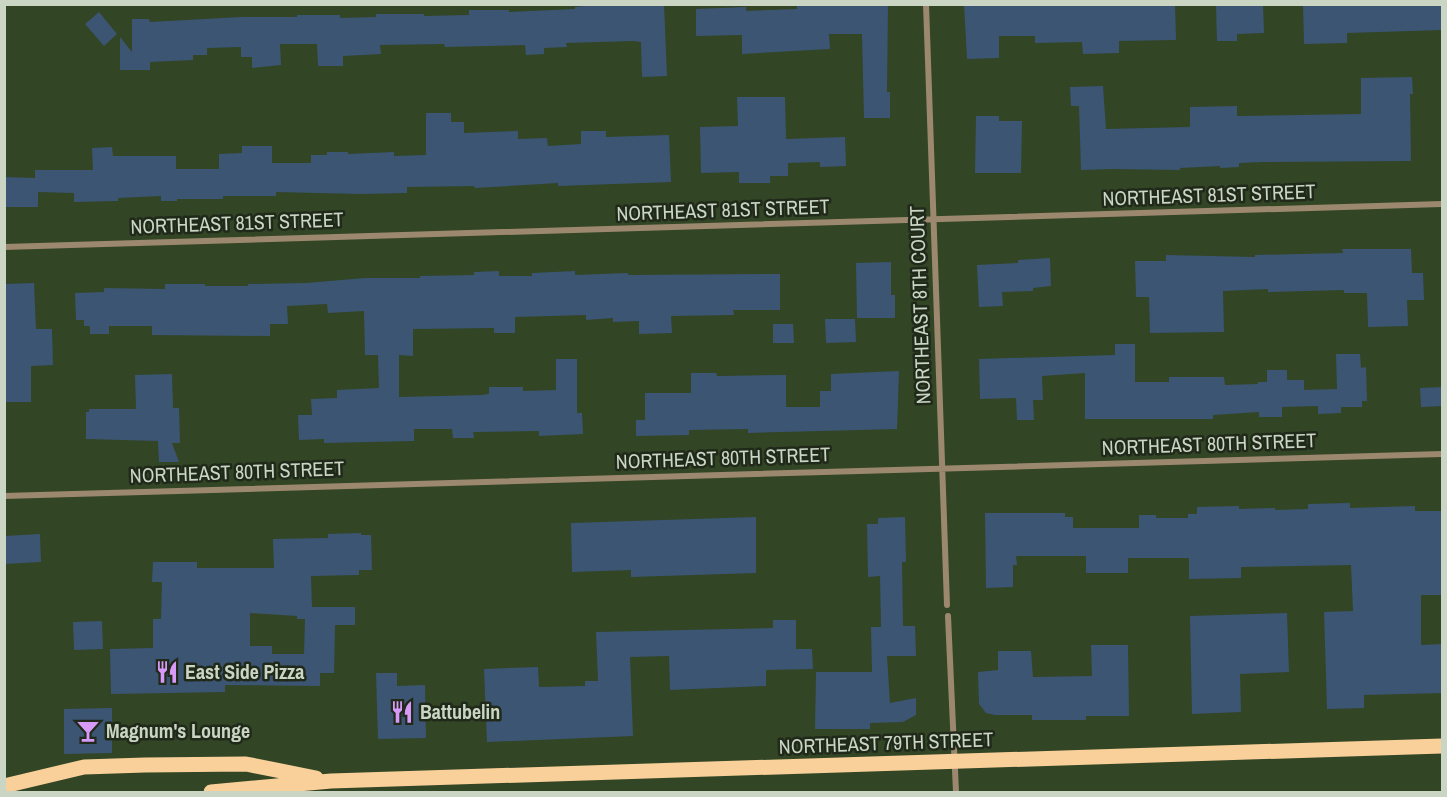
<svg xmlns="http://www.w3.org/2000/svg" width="1447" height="797" font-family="'Archivo Narrow',sans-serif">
  <rect width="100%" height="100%" fill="#324525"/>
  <path fill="#3c5573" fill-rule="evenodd" d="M664 4 667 76 642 77 641 42 633 41 566 43 567 47 544 48V54L526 55 525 45 445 47 444 44 380 45 381 54 343 56V66H318L317 44H280L281 65 252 68V57H241V47L207 48V55H193V60L150 62V70H120V37L132 52V19H149L150 22 241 17H297V15H340V18L376 17V14H424V16L469 15V10H509V12L575 9V7L585 6Z
    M797 4H888L887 92H890V118H864L862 34H829L830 49 742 54V35L696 36V9L746 7V11L797 9Z
    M964 4H1175L1176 40 1119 41V53L1083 54 1082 42 1035 43V36H999V58L967 59Z
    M1216 4H1263L1264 33 1237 34V41H1217Z
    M1303 4H1443V26L1442 30 1347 33V43L1304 44Z
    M99 12 117 34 104 46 85 24Z
    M1412 77 1413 94H1410L1411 161 1263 162 1239 163V167L1220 168V166L1180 168V170L1112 169 1081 170 1079 106H1071L1070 87 1103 86 1106 129 1190 127V107L1237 106V116L1361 114V78Z
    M737 97H785L786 139 845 137 846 166 820 167V162L788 163V176H770V183H739V172L701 173 700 127 738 126Z
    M426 113H451V122H464V133L518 131V139L547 138 548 146 581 144V131H606V137L669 135 671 182 558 186V183L475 188 474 186 407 187V193L360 194 276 192V196H223V199H177V201H161V196L118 198V201L74 202V193L38 192V207H4V177L35 178V170H93L92 148 112 147 113 156H176V169H219V154L242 153V146H272V163H311V155H327V152H348V154L394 152V156L426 155Z
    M976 116H999V121H1022L1021 173H975Z
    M1342 249H1411L1412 273H1423L1424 300H1407L1408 326 1368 327 1367 293H1344V290L1268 292V289L1223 291 1224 332 1150 333 1149 297H1136L1135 261H1166V255L1255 257V255L1343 253Z
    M1050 258 1051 286 1033 288V291L1002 292 1003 306 979 307 977 265 1018 263V260Z
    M891 262V295H895V318H857L856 263Z
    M499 271V276H532V273L575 271V275L628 273V275L780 274V310H733L734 315 671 316 672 333 639 334V321L613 322V318L586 320V315L515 317V333H494V328L413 329V356L399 355V397L482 395 489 394V387H523V391L556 390V359H577V413H582L583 434 539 436V431L473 432 474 438H453L452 429H414V441L324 443V439L299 440 298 415H312L311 399 337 398V390L379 388 378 355H365L364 311 328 313 327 304 287 306 288 324H270V336L152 335V326H109V334H90V326H84V320H76L75 293 104 292V288L165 289V284H205V286H248V284L306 283 365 278H420V276L474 275V272Z
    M34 283 36 329H52L53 365 31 366V402H4V284Z
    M825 319H855L856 342 826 343Z
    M773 324H793L794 343H773Z
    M1115 344H1135V382H1169V377H1224L1225 385 1258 384V382H1267V370H1287V380H1304V390L1337 389 1336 354H1360L1361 368 1366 367 1367 401H1362V407H1341V413L1318 414V406L1282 407V417H1259V412L1213 415V419H1085V373L1042 376 1043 400H1033L1034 420H1017L1016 398 980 399 979 359 1115 355Z
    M899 371 897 429 748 433V429L689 430V435L636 436V420H645V393H691V373H716L717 376 786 375V407H820V391H831V374Z
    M172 374 173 408H179L180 443H172L179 462H159L158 441 86 439V412H89V409H136L135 375Z
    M1443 387V406L1421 407 1420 388Z
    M1350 503V508L1415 506V511H1443V595H1421V645L1443 644V693L1364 695V708L1327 709 1324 612 1353 611 1351 565 1241 567V578L1189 579V558H1128V573H1086V556H1016L1017 565H1013V587L986 588 985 513H1065V517H1073V528H1139V515H1156V518H1188V514H1197V507L1239 506V509L1275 508V510L1308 509V504Z
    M756 517V573L631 577V570L572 572 571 523Z
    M905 517 906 562H902L903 626H915L916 656H887L890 703 916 698V715L903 722 870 723V729H815L816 672H872L871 627H881L880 576 868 577 867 524H878V518Z
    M361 533V535H371L372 570H359V575L311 576 312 607H355V625H335L334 673H320V686L225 685V692L111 694 110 649 153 648V619H161L162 582H152L153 562H197V568H274L273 539 328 538V534ZM250 613 297 616V619H305L304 654H272V646H250Z
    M40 534 41 562 4 564V536Z
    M1287 613 1289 672 1240 674 1241 712 1192 714 1190 616Z
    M773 620H796V649H812L813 669 766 670V686L670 690 669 656 630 657 633 736 487 742 484 669 538 667 539 687 585 686V681H598L596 632 773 628Z
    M102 621 103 649 74 650 73 622Z
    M1091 645H1128L1129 716H1086V720H1032V715H995L986 713 979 704 978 672 998 670V651H1031L1033 677 1092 676Z
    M376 673H397V686L425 685 426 738 378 739Z
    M112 708V753L64 754V709Z"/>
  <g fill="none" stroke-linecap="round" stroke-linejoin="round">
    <path stroke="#9c886e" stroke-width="6" d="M926 4 947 605
      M4 247 1442 204
      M4 496 1442 454
      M948 616 956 792"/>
    <path stroke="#f9d09a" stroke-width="15" d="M4 786 84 767 145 765 246 764 316 778
      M211 792 331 781 1442 746"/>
  </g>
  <defs>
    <g id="restaurant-bare" transform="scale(1.8)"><path d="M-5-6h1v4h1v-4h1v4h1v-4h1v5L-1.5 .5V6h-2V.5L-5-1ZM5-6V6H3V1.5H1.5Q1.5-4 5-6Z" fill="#d89af8" stroke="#20291a" stroke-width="2.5" paint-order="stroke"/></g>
    <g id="bar-bare" transform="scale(1.8)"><path d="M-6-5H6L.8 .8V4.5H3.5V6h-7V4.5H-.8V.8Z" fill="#d89af8" stroke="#20291a" stroke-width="2.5" paint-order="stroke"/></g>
  </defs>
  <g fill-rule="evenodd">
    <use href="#restaurant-bare" x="167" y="672"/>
    <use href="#restaurant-bare" x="402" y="712"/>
    <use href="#bar-bare" x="88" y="731"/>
  </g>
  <g text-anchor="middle" stroke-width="5" stroke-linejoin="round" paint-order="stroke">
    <g font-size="20" fill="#cad6c3" stroke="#20291a">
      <text transform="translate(1209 195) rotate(-2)" y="7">NORTHEAST 81ST STREET</text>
      <text transform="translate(723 210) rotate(-2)" y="7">NORTHEAST 81ST STREET</text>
      <text transform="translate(237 223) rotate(-2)" y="7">NORTHEAST 81ST STREET</text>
      <text transform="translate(920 305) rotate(-92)" y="7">NORTHEAST 8TH COURT</text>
      <text transform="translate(1209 444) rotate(-2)" y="7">NORTHEAST 80TH STREET</text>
      <text transform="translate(723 458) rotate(-2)" y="7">NORTHEAST 80TH STREET</text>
      <text transform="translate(237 472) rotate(-2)" y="7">NORTHEAST 80TH STREET</text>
      <text transform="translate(886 743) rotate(-2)" y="7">NORTHEAST 79TH STREET</text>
    </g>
    <g font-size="20" font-weight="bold" fill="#cad6c3" stroke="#20291a" text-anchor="start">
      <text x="185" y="679">East Side Pizza</text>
      <text x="420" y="719">Battubelin</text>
      <text x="106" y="738">Magnum's Lounge</text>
    </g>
  </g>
  <rect width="1447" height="797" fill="none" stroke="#cad6c3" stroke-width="12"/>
</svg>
